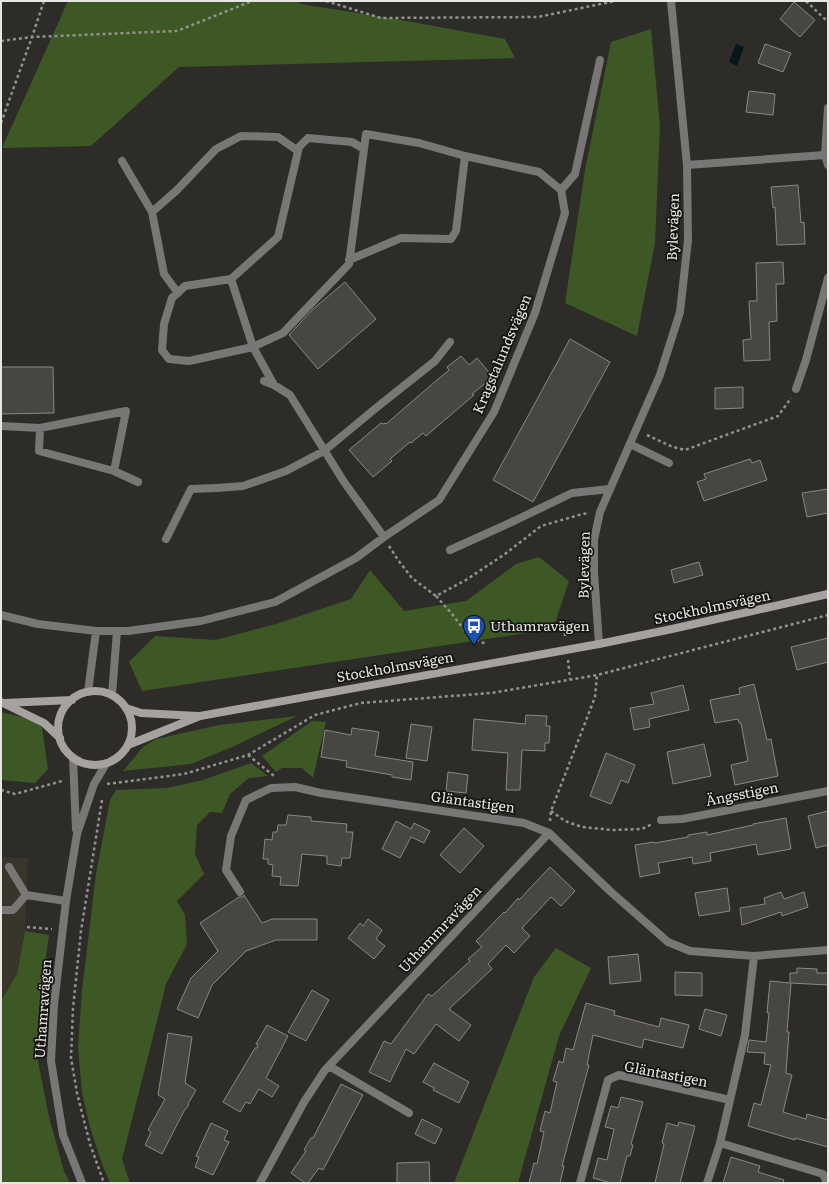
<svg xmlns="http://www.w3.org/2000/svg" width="829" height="1184" font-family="Literata,serif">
  <rect width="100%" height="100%" fill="#2d2c28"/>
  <path fill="#38352b" d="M1 857 28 858 25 931 17 974 1 1001Z"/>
  <path fill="#3d5825" d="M68 1H295L301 4 401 20 505 39 515 58 179 67 91 146 2 148Z
    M651 29 660 126 655 243 637 336 565 303 585 170 611 42Z
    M539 557 569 581 553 629 142 691 129 662 155 636 215 640 276 624 351 599 370 570 404 611 466 601 516 564Z
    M1 712 30 719 42 727 48 769 35 783 1 780Z
    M297 716 232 747 191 764 123 771 143 747 156 739 219 725Z
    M312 721 326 722 313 778 302 768H282L276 772 262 756Z
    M251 763 268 776 249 778 230 794 222 813 210 812 197 825 195 854 204 874 177 901 185 915 187 944 166 984 159 1013 122 1159 130 1183H110L102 1164 90 1127 82 1093 78 1047 82 991 96 874 110 800 116 790 167 788 203 780Z
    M25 931 49 935 41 992 36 1051 49 1117 64 1171 70 1183H1V1001L17 974Z
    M556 948 591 968 559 1036 518 1183H454L534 977Z"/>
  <path fill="#07161a" d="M736 44 744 47 737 66 729 62Z"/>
  <path fill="#484642" stroke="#8a8884" d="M794 2 815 20 800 37 780 19Z
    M765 44 791 53 783 72 758 63Z
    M749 91 775 94 773 115 746 112Z
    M798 185 801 223 804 222 805 244 777 245 775 207 773 208 771 187Z
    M783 262 784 284H776L777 321 769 322 770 360 744 361 743 340 751 339 749 301H757L756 263Z
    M345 282 376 319 318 369 289 335 313 309Z
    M570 339 610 362 533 502 493 480Z
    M461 356 469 365 477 358 493 377 472 394 474 395 426 436 423 433 411 443 410 442 390 459 392 461 373 477 349 450 381 423 383 424 385 423 386 424 430 386 449 370 447 367Z
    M1 367H53L54 413 1 414Z
    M743 387V408L715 409V388Z
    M750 459 752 463 760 460 767 480 704 501 697 482 706 479 704 474Z
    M828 489V513L807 517 802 493Z
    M699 562 703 575 674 583 671 570Z
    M828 638V662L797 670 791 647Z
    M754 684 767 740 771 739 778 776 735 785 731 765 748 761 741 723H739L738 719 715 723 710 700 740 694 739 688Z
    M683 685 689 710 649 719 650 727 634 730 630 708 654 704 651 693Z
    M526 715 547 716 546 726H550L549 743H545V751L522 750 520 790H506L508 753 472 750 474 719 525 724Z
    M411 724 432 727 427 761 406 758Z
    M352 728 379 732 375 756 413 762 411 780 392 777V775L346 767 347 761 321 757 325 730 351 735Z
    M704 744 711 776 673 784 667 752Z
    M606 753 635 765 628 783 621 780 611 804 590 796Z
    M448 772 468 775 466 793 446 791Z
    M828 811V845L816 848 808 816Z
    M288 815 311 817V821L347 824 346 832H353L350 858H342L341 866 327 864V856L302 854 298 886 280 885 281 877 272 876 273 865 268 864V859H263L265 839 272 840 273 832H277L278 825H286Z
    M786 818 791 849 758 855 756 844 710 853 711 861 693 864 692 857 658 863 660 873 640 877 635 845 654 842 655 843 688 837V835L707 832V835L753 825V824Z
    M396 821 411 829 414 823 430 831 424 843 411 837 400 858 382 849Z
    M464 828 484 846 460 873 440 855Z
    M550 867 575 891 561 906 551 897 522 928 530 936 514 953 506 945 488 964 492 969 449 1009 471 1025 459 1041 436 1024 414 1054 406 1049 390 1082 369 1072 384 1041 391 1044 428 994 432 996 470 961 468 959 482 947 476 941 504 912 505 913 518 898 519 900Z
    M727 888 730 911 699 916 695 893Z
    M781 892 784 899 804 892 808 907 782 916 781 912 742 925 740 908 765 904 764 898Z
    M244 895 262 923 272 919H317V940H276L246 951 212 985 198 1018 177 1009 191 978 218 951 200 923 239 897H243Z
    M368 919 382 930 376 939 385 946 374 959 348 938 360 923 363 926Z
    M638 954 641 981 610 984 608 957Z
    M797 968 817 969V973H828V985L791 983 787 1032H789L786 1073 792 1075 783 1112 806 1119 807 1114 828 1120V1147L795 1138V1140L748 1126 754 1103 761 1105 771 1065 764 1064 765 1053 747 1052 749 1040 766 1042 769 1013H767L770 981 790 983V973H797Z
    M675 972 702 973V996L675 995Z
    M312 990 329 1000 306 1041 288 1032Z
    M586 1003 615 1011 614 1015 659 1027 661 1018 689 1025 683 1048 644 1039 642 1048 593 1035 587 1065H589L562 1166H564L560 1183H529L534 1163 537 1164 544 1132 540 1131 545 1111 550 1113 557 1082 553 1081 559 1061 563 1063 566 1048 573 1050Z
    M705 1009 727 1015 721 1036 699 1029Z
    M267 1025 288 1036 266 1078 279 1086 272 1097 259 1089 250 1104 246 1102 240 1112 223 1102 255 1048H257L258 1045 256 1044Z
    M168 1033 192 1037 185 1083 196 1090 188 1104 189 1105 184 1111 162 1154 145 1145 151 1132 148 1130 165 1099 158 1095Z
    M434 1063 469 1082 459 1103 433 1090 434 1088 423 1082Z
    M341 1084 363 1095 323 1170 319 1168 308 1183H305L291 1173 306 1151 304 1150 311 1138H313Z
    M621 1097 643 1102 631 1144 633 1145 630 1156H627L620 1183H611L593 1178 598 1158 607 1160 614 1129 605 1127 611 1106 618 1108Z
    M422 1119 442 1129 435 1144 415 1134Z
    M679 1122 695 1126 680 1183H655L664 1144 662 1143 667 1123 678 1126Z
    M211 1123 228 1131 224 1140 229 1142 213 1175 195 1167 199 1157 196 1156Z
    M731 1157 760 1166 758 1172 784 1180 783 1183H723Z
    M429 1162 430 1183H397V1163Z"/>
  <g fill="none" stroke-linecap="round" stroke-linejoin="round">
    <path stroke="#93928f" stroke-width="2.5" stroke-dasharray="3 3" stroke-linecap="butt" d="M326 1 381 18 538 17 615 1
      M806 1 828 22
      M1 41 32 37 44 1
      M1 123 32 37 177 31 252 1
      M647 435 673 447 685 450 778 416 791 398
      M389 546 398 560 412 578 436 596 466 580 505 554 541 526 579 515 588 513
      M436 596 452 614 469 636 486 644
      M565 633V639
      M568 660 570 679
      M248 755 274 776
      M107 784 184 774 248 755 315 715 361 703 491 693 597 675 828 615
      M1 790 15 794 62 781
      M102 800 81 931 73 1008 71 1058 77 1093 90 1144 104 1183
      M551 811 565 821 582 827 613 830 642 829 652 824
      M550 821 551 811 595 697 597 675
      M27 927 52 929"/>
    <path stroke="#797776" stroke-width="8" d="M561 190 575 174 600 60
      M630 444 669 463
      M166 539 191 489 217 488
      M450 550 514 521 572 493 610 489
      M9 867 26 895 66 901
      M1 910H13L26 895"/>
    <path stroke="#797776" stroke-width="8" d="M364 149 366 134 419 143 465 156
      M825 155 828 108
      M122 161 152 212
      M687 165 825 155 828 165
      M231 279 278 237 299 147 308 138 352 142 364 149 349 264 283 333 253 347 231 279 185 286 172 298 164 324 162 350 169 359 189 361 253 347 274 385
      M178 293 164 274 152 212 177 190 216 149 241 136 278 137 298 151
      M264 381 274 385 290 395 344 482 384 537
      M796 389 806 360 828 278
      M1 426 40 428 126 411 114 471 39 451 40 428
      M114 471 138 482
      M217 488 243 486 286 471 324 451 376 408 435 361 450 342
      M1 615 38 624 96 631H128L201 621 275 602 356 558 384 537 439 500 494 412 535 313 565 213 561 190 539 172 465 156 456 231 451 239 401 238 349 260
      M599 644 594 572V540L600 512 660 375 680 312 688 240 687 165 671 1
      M88 692 96 631
      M112 695 117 631
      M73 758 76 829
      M661 820 682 819 828 791
      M240 892 226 870 231 836 246 800 271 788 295 787 321 793 524 823 549 833 611 892 668 942 690 951 754 956 828 950
      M329 1066 409 1113
      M730 1100 745 1035 754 956
      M720 1143 823 1174 827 1183
      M82 1183 63 1135 51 1061 54 1005 66 901 77 834 94 784 106 764
      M260 1183 304 1102 325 1070 549 833
      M580 1183 608 1080 619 1075 730 1100 720 1143 707 1183"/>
    <path stroke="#a6a2a1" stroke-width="8" d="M58 728a37 37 0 1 1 74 0a37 37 0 1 1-74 0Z
      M1 702 44 723 60 738
      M5 703 72 700
      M126 708 141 713 198 716
      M128 745 200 716 599 644 672 629 828 594"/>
  </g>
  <defs>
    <g id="bus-pin" transform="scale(1.15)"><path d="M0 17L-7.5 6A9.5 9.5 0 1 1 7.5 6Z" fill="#1a4fb4" stroke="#151412"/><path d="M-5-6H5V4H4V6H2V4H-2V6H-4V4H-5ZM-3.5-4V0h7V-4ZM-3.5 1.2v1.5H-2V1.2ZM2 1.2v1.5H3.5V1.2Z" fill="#fff"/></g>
  </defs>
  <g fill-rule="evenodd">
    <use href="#bus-pin" x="474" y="626"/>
  </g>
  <g text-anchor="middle" stroke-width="3.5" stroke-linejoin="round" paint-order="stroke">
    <g font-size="14" fill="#e7e6e4" stroke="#151412">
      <text transform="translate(673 227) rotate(-88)" y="5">Bylevägen</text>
      <text transform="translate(502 354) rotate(-67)" y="5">Kragstalundsvägen</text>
      <text transform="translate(584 565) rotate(-89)" y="5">Bylevägen</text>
      <text transform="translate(712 607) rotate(-12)" y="5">Stockholmsvägen</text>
      <text transform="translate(395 667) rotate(-10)" y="5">Stockholmsvägen</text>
      <text transform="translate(742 794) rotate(-11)" y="5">Ängsstigen</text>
      <text transform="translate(473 802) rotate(8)" y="5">Gläntastigen</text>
      <text transform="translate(440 929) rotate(-47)" y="5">Uthammravägen</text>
      <text transform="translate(43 1009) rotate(-86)" y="5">Uthamravägen</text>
      <text transform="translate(666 1074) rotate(11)" y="5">Gläntastigen</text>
    </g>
    <g font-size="14" fill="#e7e6e4" stroke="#151412" text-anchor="start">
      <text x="490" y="631">Uthamravägen</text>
    </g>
  </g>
  <rect width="829" height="1184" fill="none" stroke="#e7e6e4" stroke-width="4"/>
</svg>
